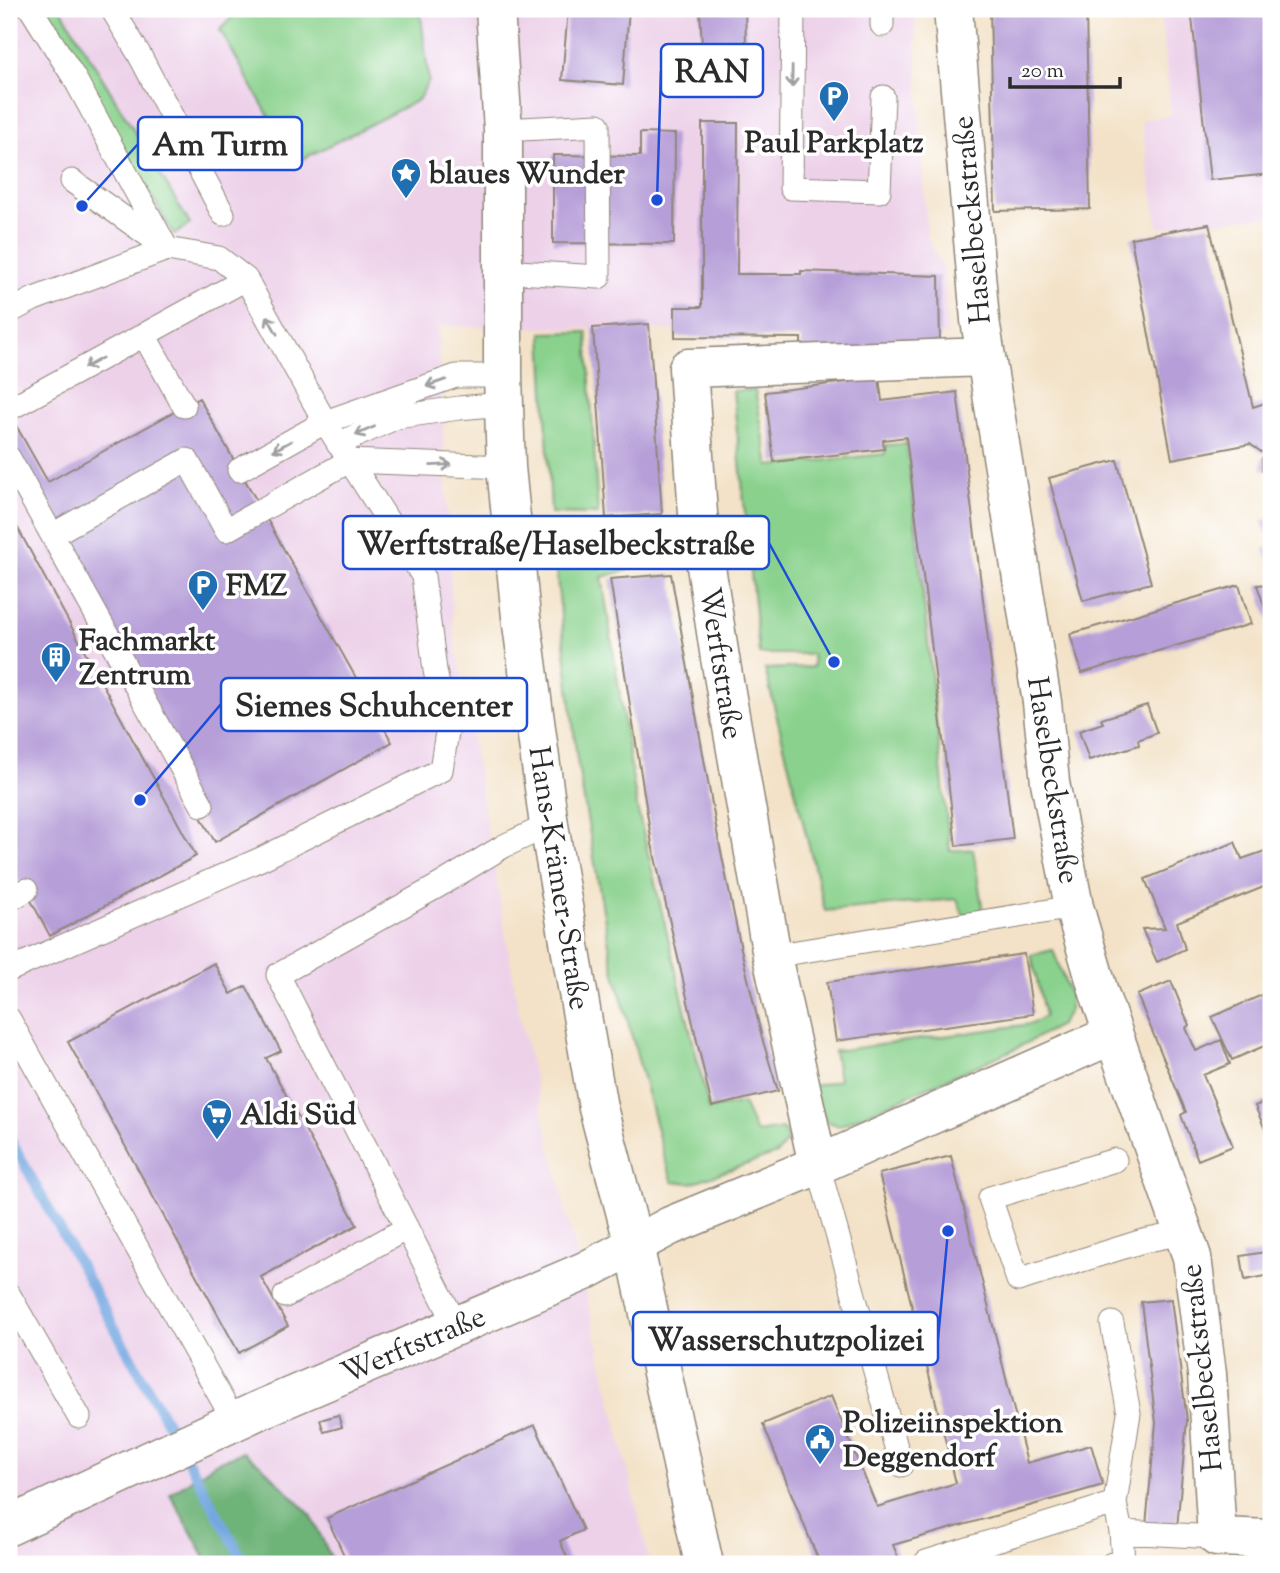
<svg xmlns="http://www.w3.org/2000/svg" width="1280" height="1573" font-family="'Sorts Mill Goudy',serif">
  <rect width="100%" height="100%" fill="#fff"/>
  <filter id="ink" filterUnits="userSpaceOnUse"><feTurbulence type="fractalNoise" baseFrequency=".0143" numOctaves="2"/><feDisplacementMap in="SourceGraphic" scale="14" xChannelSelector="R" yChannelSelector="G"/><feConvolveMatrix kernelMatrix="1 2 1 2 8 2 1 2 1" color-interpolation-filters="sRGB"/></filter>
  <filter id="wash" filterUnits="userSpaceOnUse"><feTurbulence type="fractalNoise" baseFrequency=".00686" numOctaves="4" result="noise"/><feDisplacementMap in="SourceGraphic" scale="28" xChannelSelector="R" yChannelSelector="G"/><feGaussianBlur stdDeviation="1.57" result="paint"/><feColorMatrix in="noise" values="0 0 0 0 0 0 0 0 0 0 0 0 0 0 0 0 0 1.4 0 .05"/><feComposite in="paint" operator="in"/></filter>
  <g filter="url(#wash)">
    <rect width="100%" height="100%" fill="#f3e2c7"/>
    <path fill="#edd1e9" d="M9 9H914L927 237 944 269 947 335 438 326 453 627 519 1013 650 1564H9Z
      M1160 9H1271V216L1158 228 1141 120 1171 115Z"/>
    <path fill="#89d18c" stroke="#5a7e5c" stroke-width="2" d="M43 9H61L190 224 174 235Z
      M240 9H420L429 81 418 100 301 160 291 155 220 30Z
      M587 332 598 514 551 513 542 333Z
      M755 390 769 466 885 454 886 445 907 444 950 851 973 849 983 912 963 915 957 899 825 911 765 669 813 667 812 654H759L733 391Z
      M621 522 628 570 602 577 637 807 709 1109 743 1103 756 1133 783 1129 788 1140 777 1154 691 1183 673 1182 665 1160 612 962 577 760 551 524 592 525Z
      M1053 950 1070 995V1010L1060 1025 1017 1048 839 1126 826 1121 810 1087 839 1080 834 1051 1031 1024 1045 1016 1031 955Z"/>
    <path fill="#6eb378" stroke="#4c6f52" stroke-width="2" d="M243 1452 260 1464 311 1515 334 1564H209L170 1494 215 1463Z"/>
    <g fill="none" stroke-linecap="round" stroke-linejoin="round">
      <path stroke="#74a8e1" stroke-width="10" d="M9 1137 245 1564"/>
    </g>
    <g id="blocks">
      <path fill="#b69ed8" d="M568 9H629L623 85 562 80Z
        M700 9H745L746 43 702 46Z
        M990 9H1086L1090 209 995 211Z
        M1191 9H1271V174L1210 180Z
        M702 123H738L737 274H801V271L939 276 940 350H801V338L675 337V307H702Z
        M640 133 675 134 674 244 553 243V155L640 156Z
        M1209 224 1253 407 1271 401V451L1264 454 1250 444 1172 459 1131 238Z
        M649 324 662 514 606 518 593 328Z
        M879 378 882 401 957 392 1013 839 956 846 906 437 883 440 884 449 774 462 765 392Z
        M199 398 392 742 215 842 9 475V425L14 422 48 482Z
        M1271 454V469L1262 470V458Z
        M1117 460 1151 583 1083 601 1049 478Z
        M9 512 196 856 50 936 20 880 9 886Z
        M1271 518V544L1262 521Z
        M1271 547V566L1264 549Z
        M671 574 717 832 741 949 762 1038 778 1091 712 1107 652 844 610 579Z
        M1271 584V626L1257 585Z
        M1239 585 1251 624 1082 673 1070 634Z
        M1147 705 1157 733 1138 740 1139 745 1089 760 1079 731 1103 723 1101 719Z
        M1235 842 1242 859 1271 849V884L1177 922 1185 949 1157 962 1142 929 1165 928 1145 879Z
        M1024 954 1033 1014 836 1041 827 982Z
        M214 963 231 994 246 986 281 1051 266 1058 357 1225 261 1277 288 1326 239 1353 68 1042Z
        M1171 981 1189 1025 1186 1028 1196 1051 1221 1040 1230 1064 1203 1075 1233 1146 1198 1160 1181 1115 1186 1112 1137 995Z
        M1271 991V1043L1232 1060 1212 1017Z
        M1271 1099V1132L1267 1134 1255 1106Z
        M951 1156 1027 1463 1091 1445 1103 1485 893 1545 901 1564H820L763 1424 831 1396 877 1507 956 1483 879 1174Z
        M1271 1251V1275L1245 1280 1241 1256Z
        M1171 1299 1187 1420 1177 1528 1146 1525 1156 1423 1141 1302Z
        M338 1415 342 1427 324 1432 320 1420Z
        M535 1425 583 1530 560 1541 570 1564H348L327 1518Z"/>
    </g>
  </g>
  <g filter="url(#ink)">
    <use href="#blocks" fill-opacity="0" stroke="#8f8679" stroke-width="2"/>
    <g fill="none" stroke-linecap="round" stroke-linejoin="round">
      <g stroke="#8f8679" stroke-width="25">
        <path id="service" d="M31 9 75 79 167 249 219 258 246 279
          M112 9 139 54 223 214
          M793 9 791 188 879 191 883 97
          M882 9V25
          M72 181 162 245
          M502 271 599 277 598 125 503 130
          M9 312 34 299 167 249
          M144 335 184 406
          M9 409 246 279 325 422 456 376H503
          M338 444 397 417 459 408 503 404
          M9 458 52 535 187 460 226 530 349 461 506 467
          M52 535 202 805
          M9 900 26 890
          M772 956 1074 907
          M9 970 263 858 441 770 447 732 435 670 423 576 325 422 239 470
          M9 1019 234 1421
          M1115 1160 990 1198 1018 1280 1143 1241 1183 1233
          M818 1165 901 1465
          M9 1295 79 1417
          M285 1296 407 1228
          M1112 1323 1129 1413 1115 1503
          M456 1325 278 975 438 886 504 846 549 825
          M1121 1532 1217 1537
          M926 1564V1562L1115 1503 1121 1532 1123 1560 1112 1564"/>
      </g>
      <g stroke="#8f8679" stroke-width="41">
        <path id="minor" d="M953 9 980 320 1042 702 1050 782 1074 907 1099 993 1192 1257 1207 1374 1217 1537
          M818 1165 772 956 720 658 698 514 688 368 985 357
          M9 1526 259 1410 585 1271 670 1226 818 1165 1112 1035
          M1217 1537 1271 1539"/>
      </g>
      <g stroke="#8f8679" stroke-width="41">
        <path id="secondary" d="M495 9 503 130V376L506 467 521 617 549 825 598 1108 634 1245 704 1564"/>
      </g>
      <use href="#service" stroke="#fff" stroke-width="23"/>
      <use href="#minor" stroke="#fff" stroke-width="38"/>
      <use href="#secondary" stroke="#fff" stroke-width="38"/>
    </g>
    <defs><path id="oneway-shaft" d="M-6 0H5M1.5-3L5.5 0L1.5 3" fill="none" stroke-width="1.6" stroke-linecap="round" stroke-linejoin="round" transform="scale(1.75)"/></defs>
    <g stroke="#a0a0a0">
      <use href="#oneway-shaft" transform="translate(792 77) rotate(91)"/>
      <use href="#oneway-shaft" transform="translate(272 325) rotate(-119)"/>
      <use href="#oneway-shaft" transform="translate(93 363) rotate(151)"/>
      <use href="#oneway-shaft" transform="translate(436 383) rotate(161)"/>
      <use href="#oneway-shaft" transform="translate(365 431) rotate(156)"/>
      <use href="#oneway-shaft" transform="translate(282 446) rotate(151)"/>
      <use href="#oneway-shaft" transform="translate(441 465) rotate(-3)"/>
    </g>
  </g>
  <defs>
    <g id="parking-pin" transform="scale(1.575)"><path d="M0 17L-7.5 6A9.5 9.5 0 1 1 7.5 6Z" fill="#1f6fb2" stroke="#fff"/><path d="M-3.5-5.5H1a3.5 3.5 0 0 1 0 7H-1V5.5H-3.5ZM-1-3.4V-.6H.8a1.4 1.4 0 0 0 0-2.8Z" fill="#fff"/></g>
    <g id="sight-pin" transform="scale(1.575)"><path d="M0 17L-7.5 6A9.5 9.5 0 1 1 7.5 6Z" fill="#1f6fb2" stroke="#fff"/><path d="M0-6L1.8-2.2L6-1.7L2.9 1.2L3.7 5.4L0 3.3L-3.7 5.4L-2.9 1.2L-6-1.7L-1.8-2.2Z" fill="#fff"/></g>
    <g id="building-pin" transform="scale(1.575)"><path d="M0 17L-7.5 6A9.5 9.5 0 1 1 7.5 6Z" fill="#1f6fb2" stroke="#fff"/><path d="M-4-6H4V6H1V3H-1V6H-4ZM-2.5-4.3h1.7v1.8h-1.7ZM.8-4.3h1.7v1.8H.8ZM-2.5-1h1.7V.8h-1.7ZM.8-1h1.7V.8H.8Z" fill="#fff"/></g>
    <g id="supermarket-pin" transform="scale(1.575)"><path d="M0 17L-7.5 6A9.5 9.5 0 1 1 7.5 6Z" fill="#1f6fb2" stroke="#fff"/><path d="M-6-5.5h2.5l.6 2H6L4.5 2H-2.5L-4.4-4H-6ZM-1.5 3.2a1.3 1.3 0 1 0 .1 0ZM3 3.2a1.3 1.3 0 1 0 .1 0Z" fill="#fff"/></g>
    <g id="civic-pin" transform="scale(1.575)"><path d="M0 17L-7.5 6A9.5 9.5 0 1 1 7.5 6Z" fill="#1f6fb2" stroke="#fff"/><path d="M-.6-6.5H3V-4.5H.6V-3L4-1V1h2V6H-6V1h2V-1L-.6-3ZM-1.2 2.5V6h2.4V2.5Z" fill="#fff"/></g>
  </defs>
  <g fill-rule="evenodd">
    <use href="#parking-pin" x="834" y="96"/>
    <use href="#sight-pin" x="406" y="173"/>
    <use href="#parking-pin" x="203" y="585"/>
    <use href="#building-pin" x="56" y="657"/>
    <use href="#supermarket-pin" x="217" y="1114"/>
    <use href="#civic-pin" x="820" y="1439"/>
  </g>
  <g text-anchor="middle" stroke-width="7" stroke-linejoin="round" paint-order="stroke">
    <g font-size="30" font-weight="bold" fill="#2b2b2b" stroke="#fff" text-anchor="start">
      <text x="834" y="152" text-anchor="middle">Paul Parkplatz</text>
      <text x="429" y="183">blaues Wunder</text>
      <text x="226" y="595">FMZ</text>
      <text x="79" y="650">Fachmarkt<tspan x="79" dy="34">Zentrum</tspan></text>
      <text x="240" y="1124">Aldi Süd</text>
      <text x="843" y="1432">Polizeiinspektion<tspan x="843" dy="34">Deggendorf</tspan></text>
    </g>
    <g font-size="30" fill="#2b2b2b" stroke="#fff">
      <text transform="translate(971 220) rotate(-95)" y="10">Haselbeckstraße</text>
      <text transform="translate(722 663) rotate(81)" y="10">Werftstraße</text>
      <text transform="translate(1054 780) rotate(81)" y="10">Haselbeckstraße</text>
      <text transform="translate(560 878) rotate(81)" y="10">Hans-Krämer-Straße</text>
      <text transform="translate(413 1344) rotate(-23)" y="10">Werftstraße</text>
      <text transform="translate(1201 1368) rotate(-96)" y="10">Haselbeckstraße</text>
    </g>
  </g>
  <path fill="none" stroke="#1d4ed8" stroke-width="2.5" d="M657 200L661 71M82 206L138 144M834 662L769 543M140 800L221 704M948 1231L938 1339"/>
  <g fill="#1d4ed8" stroke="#fff" stroke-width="2.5">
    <circle cx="657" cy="200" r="7"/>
    <circle cx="82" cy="206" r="7"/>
    <circle cx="834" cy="662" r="7"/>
    <circle cx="140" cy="800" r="7"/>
    <circle cx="948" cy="1231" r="7"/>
  </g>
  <g fill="#fff" stroke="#1d4ed8" stroke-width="2.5">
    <rect x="661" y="44" width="102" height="53" rx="7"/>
    <rect x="138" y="117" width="164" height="53" rx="7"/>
    <rect x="343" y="516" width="426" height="53" rx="7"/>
    <rect x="221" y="678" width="306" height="53" rx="7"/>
    <rect x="633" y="1312" width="305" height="53" rx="7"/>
  </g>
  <g font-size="32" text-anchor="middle" font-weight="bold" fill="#2b2b2b">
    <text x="712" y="82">RAN</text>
    <text x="220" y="155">Am Turm</text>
    <text x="556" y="554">Werftstraße/Haselbeckstraße</text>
    <text x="374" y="716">Siemes Schuhcenter</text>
    <text x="786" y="1350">Wasserschutzpolizei</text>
  </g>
  <rect width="1280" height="1573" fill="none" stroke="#fff" stroke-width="35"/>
  <path d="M1010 77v10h110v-10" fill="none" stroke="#2b2b2b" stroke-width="3.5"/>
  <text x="1021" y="77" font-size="21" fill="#2b2b2b" stroke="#ffffff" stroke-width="5" paint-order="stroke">20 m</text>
</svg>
